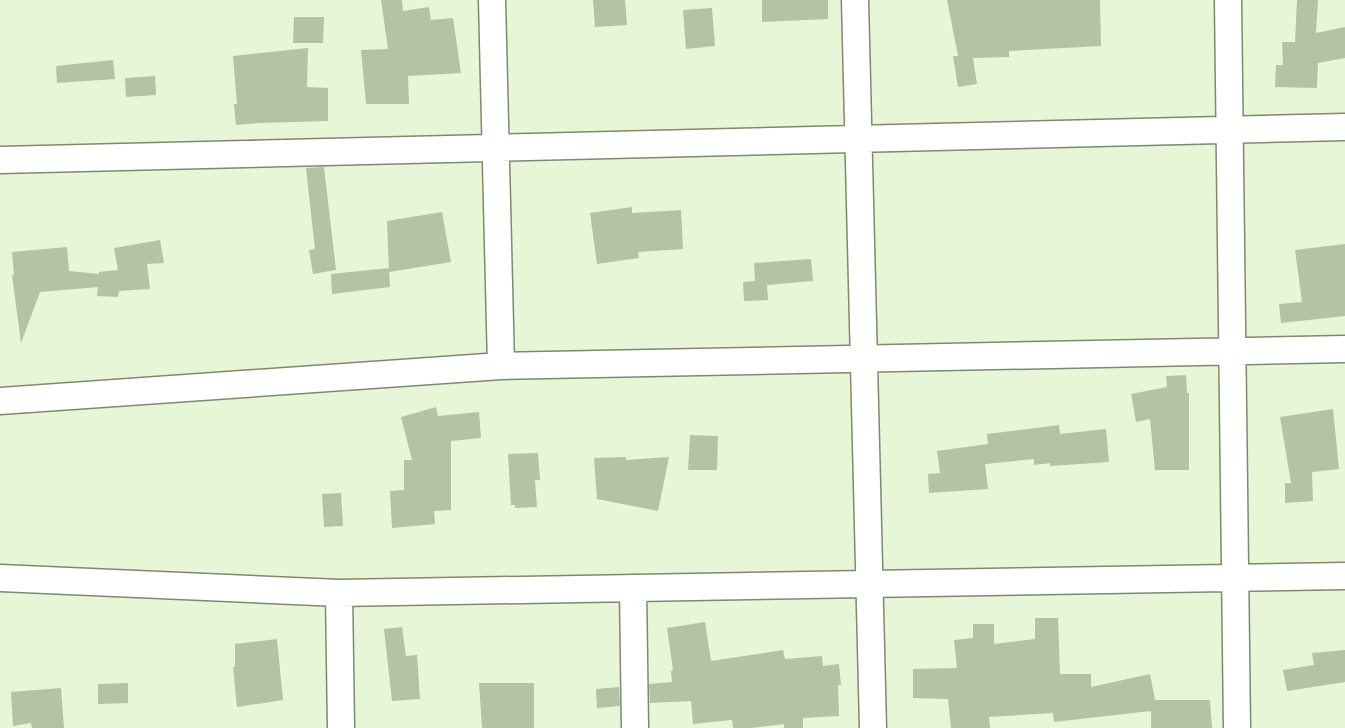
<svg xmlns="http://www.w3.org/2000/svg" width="1345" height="728" font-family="Signika,sans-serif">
  <rect width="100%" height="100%" fill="#e7f6d7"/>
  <path fill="#b4c2a5" d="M381 0H402L403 11 429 7 431 20 453 18 461 73 408 76 409 104H366L361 50 388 49Z
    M593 0H625L627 25 595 27Z
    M762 0H828V19L762 22Z
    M947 0H1100L1101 46 1009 51V57L973 58 977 84 958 87 953 56H958Z
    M1297 0H1318L1316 33 1345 27V58L1318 63 1317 88 1275 87 1276 65H1283L1282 42H1295Z
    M712 8 715 46 686 49 683 10Z
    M294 17H324L323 43H293Z
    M308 48 307 87 328 88V121L259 123 236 125 234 104H237L233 56Z
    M113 60 115 79 57 83 56 66Z
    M155 76 156 95 126 97 125 78Z
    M324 167 336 270 313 274 309 250 315 249 306 168Z
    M632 207V213L681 210 683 249 638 252 639 258 597 264 590 213Z
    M442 212 451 262 389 272 387 221Z
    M160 240 164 263 147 264 150 289 119 291 118 297 97 296 98 287 40 292 21 343 12 275H14L12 252 67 247 69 271 99 274V272L118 270 114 248Z
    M1345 244V316L1281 323 1279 304 1302 302 1295 250Z
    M811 259 813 281 767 285 768 300 744 301 743 282 755 281 754 263Z
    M389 268 390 287 332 294 331 274Z
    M1186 375 1187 393H1189V470H1155L1150 419 1136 422 1131 394 1167 387 1166 376Z
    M436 407 438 416 479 412 481 438 451 441V510L434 511 435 524 392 528 390 491 404 490V460H412L401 417Z
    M1333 409 1339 469 1312 472 1313 501 1285 503V483H1291L1280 417Z
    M1059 425 1060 434 1106 429 1109 462 1050 466V463L1034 465V459L985 464 988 489 929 493 928 474 940 473 937 451 988 444 987 434Z
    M690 435 718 436 717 470H688Z
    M538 453 540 480H535L537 507 515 508V505H511L508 454Z
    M626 457V460L669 457 658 511 597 499 594 458Z
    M341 493 343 526 324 527 322 494Z
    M1035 618H1058L1060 674H1091V687L1150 674 1155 700H1210L1212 728H1151V711L1054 722 1053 713 989 717 990 728H951L948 699 913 698V669L957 668 954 640 973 638V624H994V644L1035 639Z
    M705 622 711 661 783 650 785 659 822 656 823 666 839 664 841 685H838L839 716 803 718V728H784V724L751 728H733L732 720 693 724 691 701 650 703 649 684 672 682 671 671 673 670 667 628Z
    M402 627 406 656 417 655 420 699 392 701 384 629Z
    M277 639 283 700 237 707 233 667H235V644Z
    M1345 650V682L1287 691 1283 670 1314 665 1312 653Z
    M128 683V703L98 704V684Z
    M479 683H534V728H482Z
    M619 687 620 706 597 708 596 689Z
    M61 688 64 728H32L31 723 13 726 11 692Z"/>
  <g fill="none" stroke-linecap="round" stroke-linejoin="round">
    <g stroke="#7d8a6f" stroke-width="29">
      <path id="street" d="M492 0 501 366
        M855 0 873 728
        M1228 0 1237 728
        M0 160 1345 127
        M0 401 501 366 1345 349
        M0 578 339 593 1345 576
        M633 588 635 728
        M339 593 341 728"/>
    </g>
    <use href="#street" stroke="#fff" stroke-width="26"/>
  </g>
</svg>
